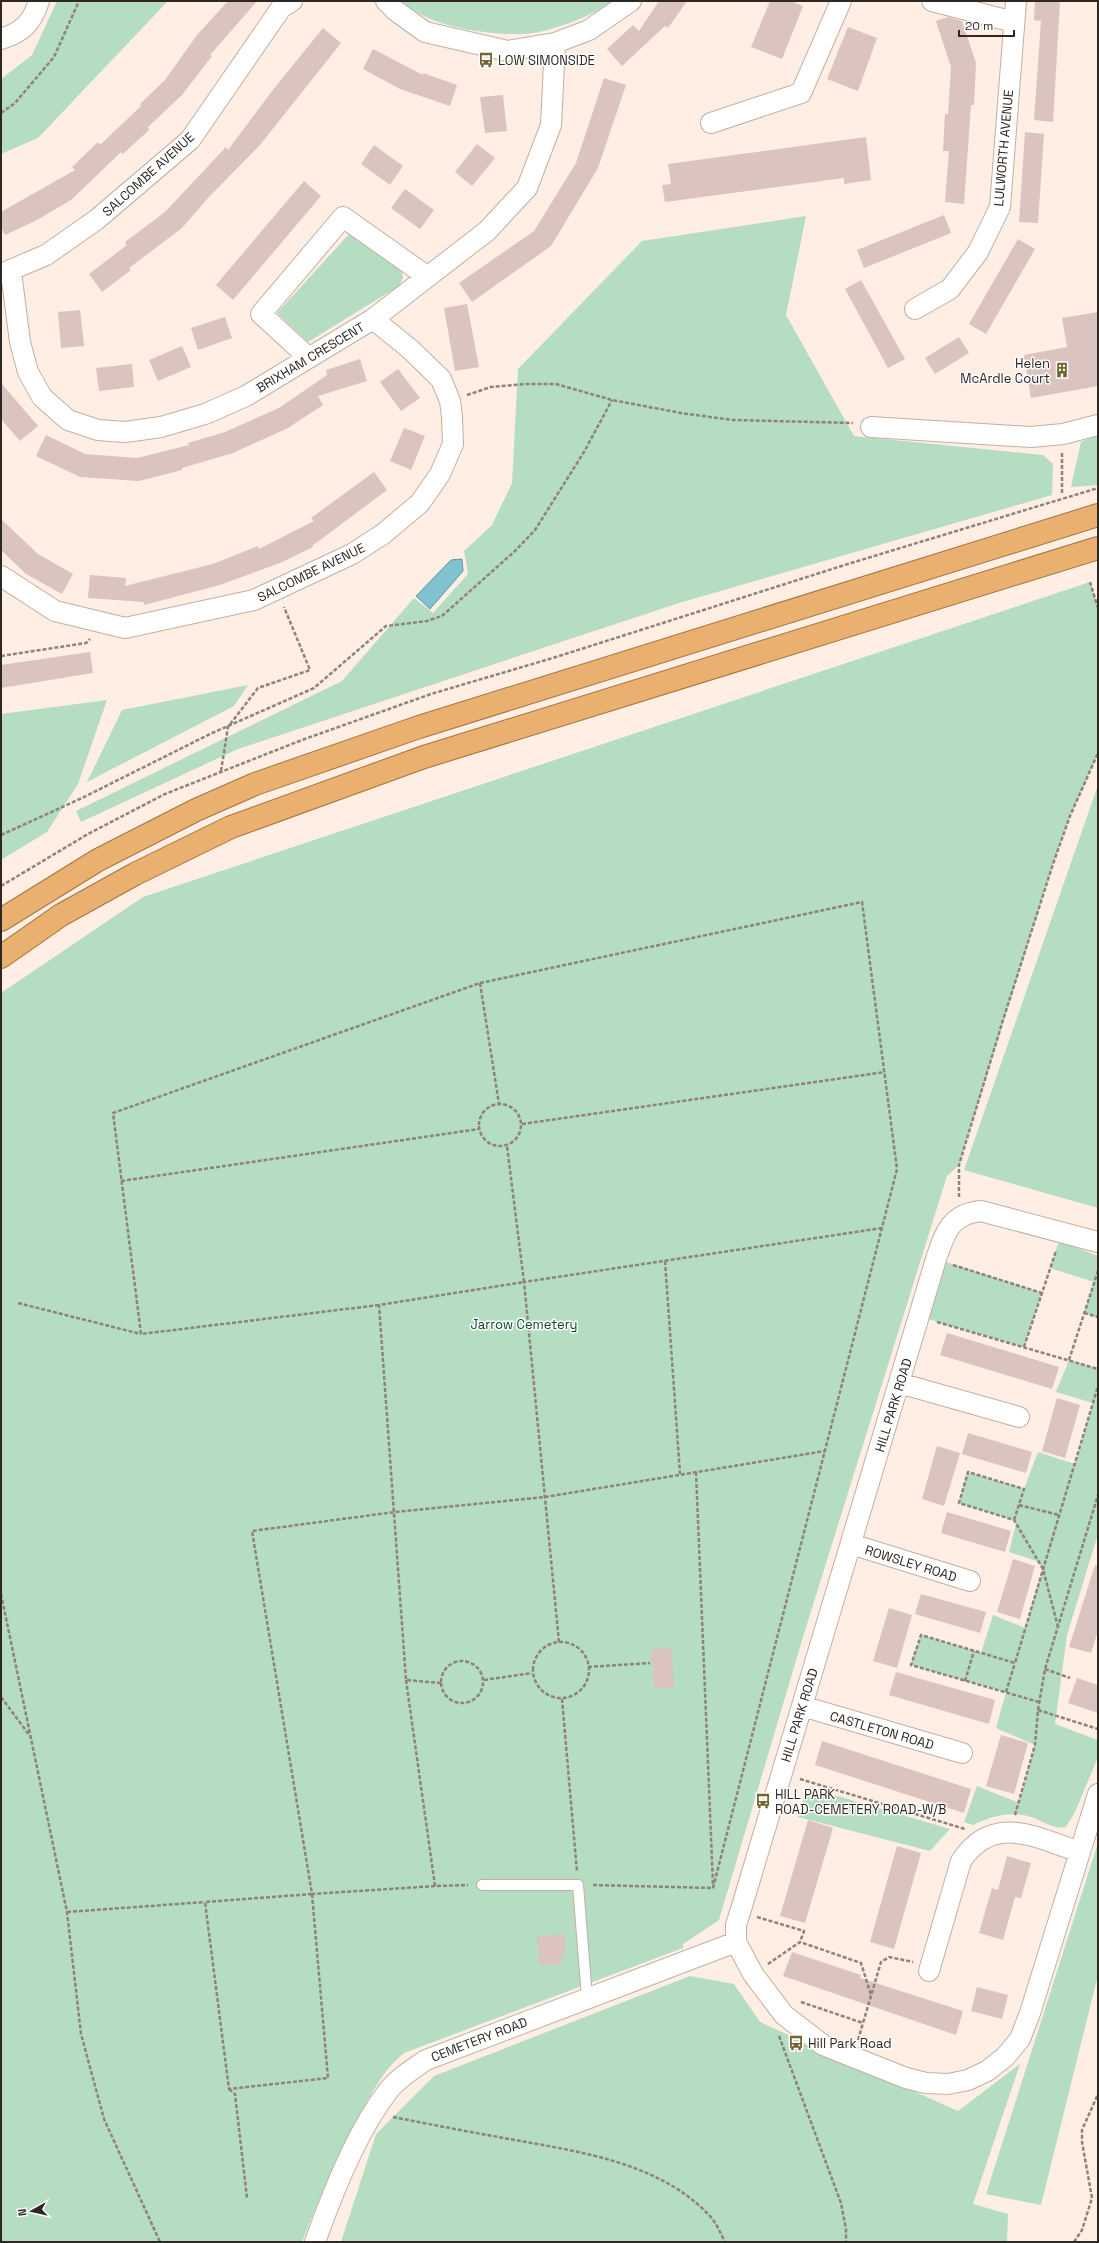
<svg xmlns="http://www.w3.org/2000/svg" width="1099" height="2243" font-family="'Space Grotesk',sans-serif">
  <rect width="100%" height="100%" fill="#feeee4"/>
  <path fill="#b4ddc1" d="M57 1H168L38 138 1 154V79L32 55Z
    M402 1H611C597 15 546 33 526 34 489 35 429 28 402 1Z
    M806 216 786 315 854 436 1043 455 1053 464 1052 495 679 603 238 749 81 822 76 811 342 681 414 598 433 613 468 574 464 551 492 525 512 483 518 369 642 241Z
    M349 234 401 268 403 278 399 286 308 342 277 313Z
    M1098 434V485L1071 487 1081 442Z
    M1090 582 1098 608V753L1070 816 1054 861 959 1165 947 1176 803 1637 719 1920 683 1944V1948L404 2053C384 2069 375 2088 363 2109 339 2152 320 2196 302 2242H1V993L143 897Z
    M248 685 234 706 87 782 122 710Z
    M107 700 78 784 47 832 1 860V714Z
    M1098 785V1208L964 1170Z
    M1059 1241 1098 1256V1317L1084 1313 1094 1282 1050 1268Z
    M946 1262 1042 1293 1024 1347 928 1319Z
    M1069 1360 1098 1369V1534L1067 1635 1055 1724 1098 1740V1757L1075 1812 1066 1827C1053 1829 1046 1823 1034 1818 1012 1810 992 1816 973 1825L964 1822 977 1786 1019 1803 1035 1745 996 1728 1006 1692 911 1665 921 1635 981 1653 993 1615 1025 1628 1043 1569 1039 1562 1009 1552 1016 1524 1014 1520 959 1503 968 1472 1024 1489 1038 1452 1075 1464 1093 1403 1056 1392Z
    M807 1787 950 1829 930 1851 798 1817Z
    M1098 1843V1975L1041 2205 986 2194Z
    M690 1976 734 1984 760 2022 958 2111 1020 2064 973 2204 1008 2214 1007 2242H341L376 2134 434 2076Z"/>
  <path fill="#80c2cf" stroke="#67949b" d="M462 559 463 571 430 609 416 596 451 560Z"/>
  <path fill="#dbc3bf" d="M228 1H257L210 55 212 56 182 95 148 127 149 130 123 154 121 152 71 200 37 220 5 235 1 227V212L75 170 72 167 98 142 100 145 141 106 140 104 165 80 197 35Z
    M659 1H687L668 28 665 26 622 66 607 49 633 25 639 31Z
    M770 1H790L803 6 782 59 751 47Z
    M1035 1H1060L1053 122 1034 120 1041 21 1034 20Z
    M948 17 962 21 976 63 974 105H971L964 204 945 202 949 151H943L945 114H948L951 67 936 21Z
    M848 27 877 38 858 91 827 79Z
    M323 28 341 43 260 145 208 198 182 228 129 268 131 270 102 292 89 274 127 245 125 242 165 212 226 147 228 150 272 91Z
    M373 49 423 75V73L457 85 450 106 400 89 363 69Z
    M604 78 626 85 598 168 551 246 472 302 459 283 534 231 576 163Z
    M503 95 507 131 485 133 480 97Z
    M1025 132 1044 134 1038 223 1019 222Z
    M866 137 871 180 844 184V178L665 202 662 185 671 184 668 164Z
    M477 144 495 158 472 186 455 172Z
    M374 145 403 166 390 185 361 164Z
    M304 181 321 196 233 300 216 285Z
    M405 189 434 210 420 229 391 208Z
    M944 215 951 233 864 268 857 250Z
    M1018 239 1035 249 986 334 969 324Z
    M861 280 905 359 888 368 845 289Z
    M467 304 479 367 455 371 444 308Z
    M80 310 84 346 61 348 58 312Z
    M1098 312V386L1031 398 1024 355 1067 347 1062 318Z
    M225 317 232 338 198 350 191 328Z
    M959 337 969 353 935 374 925 358Z
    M182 346 191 367 158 381 149 360Z
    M360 359 367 381 318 396 323 405 288 428 233 453 182 468V470L139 481 80 477 36 456 46 435 85 454 137 458 189 445 188 443 225 432 279 408 327 375 326 370Z
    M132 364 134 387 99 391 96 368Z
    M398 369 420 398 401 411 380 382Z
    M1 383 38 426 20 441 1 419Z
    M404 428 425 436 411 470 390 461Z
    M374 472 387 490 312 546 313 547 280 563 220 585 144 605V602L88 598 90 575 126 578 125 586 213 564 258 546 259 549 314 521 311 518Z
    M1 519 38 554 73 574 62 594 26 574 1 550Z
    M90 652 93 673 1 688V665Z
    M947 1333 1059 1367 1052 1389 940 1355Z
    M1057 1398 1080 1405 1065 1458 1042 1451Z
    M968 1433 1032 1452 1026 1473 962 1454Z
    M937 1446 960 1453 944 1506 922 1499Z
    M947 1512 1011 1531 1005 1552 941 1533Z
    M1013 1559 1035 1566 1020 1619 997 1612Z
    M1095 1565 1098 1566V1631L1091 1653 1069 1647Z
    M921 1594 986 1612 980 1633 915 1614Z
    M889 1608 912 1615 897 1668 873 1661Z
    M671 1647 674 1687 654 1689 651 1650Z
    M896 1672 995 1700 989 1724 889 1695Z
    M1077 1678 1098 1685V1713L1068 1703Z
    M1001 1735 1028 1743 1014 1794 986 1786Z
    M822 1741 971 1789 964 1813 815 1765Z
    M808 1820 833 1828 805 1923 780 1916Z
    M897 1846 921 1853 894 1949 870 1942Z
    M1007 1856 1031 1863 1021 1898 1015 1897 1003 1940 979 1933 992 1888 998 1890Z
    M565 1934 566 1953H561L562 1964 539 1965 537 1936Z
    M792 1952 861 1975 860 1978 963 2011 956 2035 783 1976Z
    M977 1987 1008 1995 1002 2019 971 2011Z"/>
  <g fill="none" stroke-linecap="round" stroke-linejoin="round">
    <g stroke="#c2afa3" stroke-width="12">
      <path id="service" d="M482 1885H578L587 1998"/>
    </g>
    <g stroke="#c2afa3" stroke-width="22">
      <path id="minor" d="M386 1 396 11 425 32 508 51 555 43 589 30 631 1
        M932 1 1014 22
        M1 39C23 32 32 23 39 1
        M711 123 801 93 841 1
        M11 272 20 342 28 372 42 397 68 420 98 430 125 432 161 427 205 414 246 396 373 319 487 231 527 188 551 125 555 43
        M1 274 46 255 96 220 190 140 281 8 292 1
        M915 309 950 289 978 252 1000 207 1016 1
        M309 358 261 314 343 217 428 277
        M871 427 1031 437 1063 434 1098 425
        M1 576 55 611 125 628 254 600 352 554 383 534 420 503 440 474 453 444 452 417 450 401 441 379 410 349 373 319
        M1098 1242 981 1211C950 1214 945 1233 936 1259L742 1906 736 1925V1942L753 1974 784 2015 823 2045 906 2078 926 2083 948 2084 968 2080 987 2071 1005 2057 1020 2039 1030 2013 1098 1794
        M899 1383 1019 1417
        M851 1544 970 1581
        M802 1706 962 1753
        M929 1971 961 1861C993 1813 1036 1837 1079 1852
        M315 2242C332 2194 357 2131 388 2091 398 2078 413 2069 426 2060L736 1942"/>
    </g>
    <g stroke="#a4743d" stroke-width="24">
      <path id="trunk" d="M1 920 98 860 196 810 255 784 419 727 1098 515
        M1 957 61 915 135 874 231 827 424 757 1098 548"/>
    </g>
    <path stroke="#8e837b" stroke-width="2.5" stroke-dasharray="4 2" stroke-linecap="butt" d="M1 113 15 103 54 57 79 1
      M467 395 491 387 527 384H556L612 400 681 413 733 420 853 423
      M1062 493V452
      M1090 582 1098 608
      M1 656 86 643 90 639
      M221 771 228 727 258 688 310 670 284 607
      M1 835 84 797 210 734 314 688 386 626 427 621 442 616 515 551 535 530 584 452 612 400
      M1 886 88 834 165 794 302 740 431 694 556 657 851 563 1098 488
      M480 983 862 902 897 1169 713 1888 592 1885
      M479 1125a21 21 0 1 1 42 0a21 21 0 1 1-42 0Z
      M522 1124 885 1072
      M121 1181 479 1129
      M959 1197V1165L1003 1020 1054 861 1070 816 1098 753
      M665 1261 680 1474
      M953 1265 1042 1293
      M18 1303 141 1334
      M379 1305 141 1334 113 1113 480 983 499 1104
      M1084 1313 1098 1317
      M937 1322 1098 1369
      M1024 1347 1056 1251
      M1069 1360 1098 1271
      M696 1472 713 1885
      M1019 1505 1059 1515
      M1014 1520 1024 1489 968 1472 959 1503 1014 1520 1043 1569 1058 1627
      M1 1594 67 1912 81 2034 104 2119 160 2242
      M533 1670a28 28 0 1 1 56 0a28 28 0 1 1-56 0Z
      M559 1642 524 1282 882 1228
      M441 1682a21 21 0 1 1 42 0a21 21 0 1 1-42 0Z
      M588 1667 650 1663
      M1045 1669 1070 1678
      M406 1680 435 1886 468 1885
      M484 1680 532 1673
      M965 1681 974 1651
      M441 1683 406 1680 379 1305 524 1282 507 1146
      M1006 1692 1015 1663
      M1 1697 30 1736
      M562 1699 577 1872
      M1039 1702 911 1665 921 1635 1015 1663 1098 1386
      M1038 1710 1098 1729
      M800 1779 965 1829
      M1015 1815 1035 1745 1038 1710 1045 1669 1098 1495
      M435 1886 312 1894 252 1531 395 1512 545 1497 825 1451
      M312 1894 328 2078 229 2089 205 1902Z
      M67 1912 205 1902
      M757 1917 804 1931 800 1942
      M768 1964 800 1942 861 1963 871 1995
      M801 2002 863 2023 881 1962 889 1957 913 1962
      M779 2036 841 2203 846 2229V2242
      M858 2040 863 2023
      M229 2089 235 2094 247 2198
      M393 2117C434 2125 475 2133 515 2140 581 2152 659 2163 708 2214 716 2222 720 2232 725 2242
      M1074 2242 1082 2230 1092 2198 1082 2142V2130L1098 2094"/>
    <use href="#service" stroke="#fff" stroke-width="10"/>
    <use href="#minor" stroke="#fff" stroke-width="20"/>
    <use href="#trunk" stroke="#eab070" stroke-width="22"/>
  </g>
  <defs>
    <g id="bus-bare" transform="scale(1.2)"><path d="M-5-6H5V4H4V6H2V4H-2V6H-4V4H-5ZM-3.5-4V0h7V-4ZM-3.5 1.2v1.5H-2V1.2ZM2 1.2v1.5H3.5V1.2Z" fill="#756432" stroke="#fff" stroke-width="2.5" paint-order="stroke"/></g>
    <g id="building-bare" transform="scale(1.2)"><path d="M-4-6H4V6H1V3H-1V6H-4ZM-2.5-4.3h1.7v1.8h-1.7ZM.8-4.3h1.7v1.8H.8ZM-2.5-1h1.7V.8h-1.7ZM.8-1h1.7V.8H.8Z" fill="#756432" stroke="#fff" stroke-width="2.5" paint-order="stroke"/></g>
  </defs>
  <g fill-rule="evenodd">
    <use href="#bus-bare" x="486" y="60"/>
    <use href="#building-bare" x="1062" y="370"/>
    <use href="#bus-bare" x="763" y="1801"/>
    <use href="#bus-bare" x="796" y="2043"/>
  </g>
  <g text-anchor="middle" stroke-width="3" stroke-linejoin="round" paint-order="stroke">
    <g font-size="13" fill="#2e2722" stroke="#fff" text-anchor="start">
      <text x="498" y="65">LOW SIMONSIDE</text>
      <text x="1050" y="368" text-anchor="end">Helen<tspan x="1050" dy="15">McArdle Court</tspan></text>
      <text x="775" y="1799">HILL PARK<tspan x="775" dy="15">ROAD-CEMETERY ROAD-W/B</tspan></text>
      <text x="808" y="2048">Hill Park Road</text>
    </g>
    <g font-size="13" fill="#2e2722" stroke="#fff">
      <text transform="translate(1003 148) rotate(-85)" y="5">LULWORTH AVENUE</text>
      <text transform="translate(148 174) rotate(-42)" y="5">SALCOMBE AVENUE</text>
      <text transform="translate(310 357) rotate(-31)" y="5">BRIXHAM CRESCENT</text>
      <text transform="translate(311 572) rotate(-26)" y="5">SALCOMBE AVENUE</text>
      <text transform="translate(893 1405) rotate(-73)" y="5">HILL PARK ROAD</text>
      <text transform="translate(911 1563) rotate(17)" y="5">ROWSLEY ROAD</text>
      <text transform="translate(799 1715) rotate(-73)" y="5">HILL PARK ROAD</text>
      <text transform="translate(882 1730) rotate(16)" y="5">CASTLETON ROAD</text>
      <text transform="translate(479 2039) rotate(-21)" y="5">CEMETERY ROAD</text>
    </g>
    <g font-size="13" fill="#0a4627" stroke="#fff">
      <text x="524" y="1329">Jarrow Cemetery</text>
    </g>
  </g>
  <rect width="1099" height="2243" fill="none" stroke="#2e2722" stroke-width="4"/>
  <g transform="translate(32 2211) rotate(262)" stroke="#ffffff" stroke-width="3" paint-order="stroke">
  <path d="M0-3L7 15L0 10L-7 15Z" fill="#2e2722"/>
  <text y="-6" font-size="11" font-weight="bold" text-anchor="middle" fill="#2e2722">N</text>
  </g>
  <path d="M959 30v6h55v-6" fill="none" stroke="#2e2722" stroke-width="2"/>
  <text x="965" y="30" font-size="12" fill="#2e2722" stroke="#ffffff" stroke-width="3" paint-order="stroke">20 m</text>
</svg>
